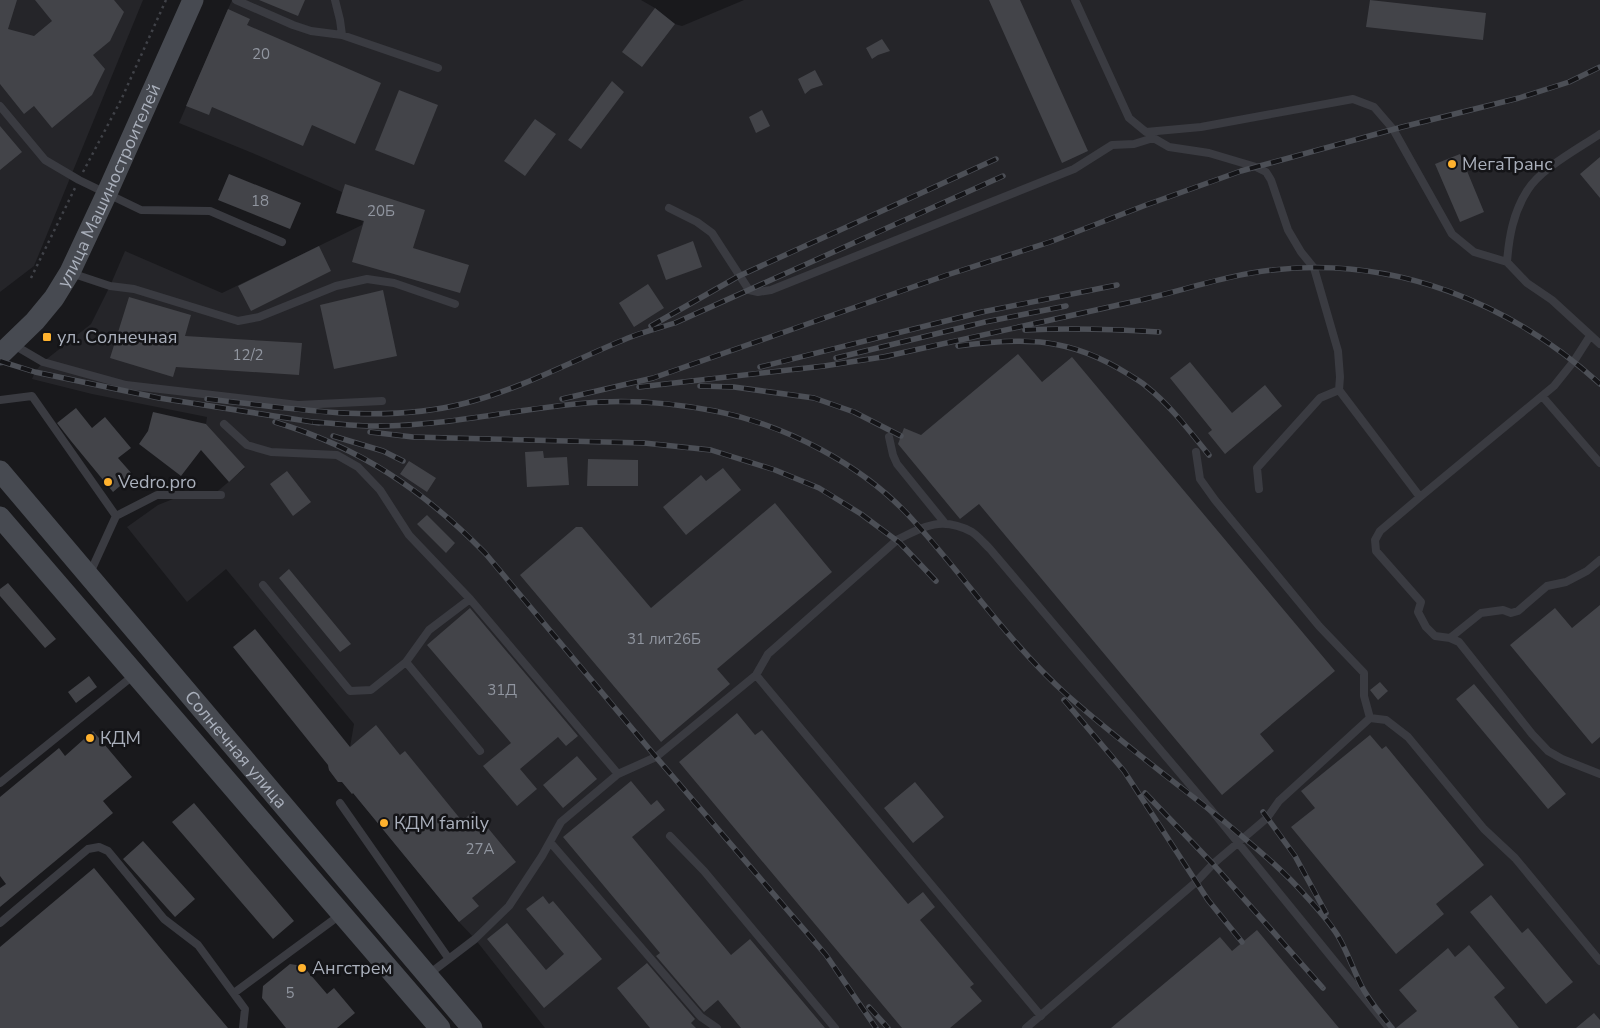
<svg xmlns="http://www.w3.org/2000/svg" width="1600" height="1028" font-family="'Nunito Sans',sans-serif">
  <rect width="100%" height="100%" fill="#19191c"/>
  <path fill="#252529" d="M0 0H143L34 266 0 292Z
    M232 0H641L655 8 675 24 682 26 744 0H1600V1028H545L475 939 459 922 353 793 352 794 342 782H338L329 770 328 765 350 747 354 724 226 569 187 602 127 527 158 505 193 491 213 495 245 468 206 424 207 417 92 394 32 379 35 372 43 362 91 324 110 286 125 251 222 293 362 225 363 221 336 213 342 192 257 155 179 123Z"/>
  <path fill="#434449" d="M0 0H17L8 29 34 36 52 21 35 0H114L124 12 110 41 93 55 105 69 92 95 52 128 34 106 24 114 0 84Z
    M259 0H305L298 16Z
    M989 0H1020L1088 151 1062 163Z
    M1370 0 1486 13 1483 40 1366 27Z
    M655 8 675 24 642 67 622 52Z
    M228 9 250 19 247 25 381 83 355 144 312 125 303 146 212 107 209 115 186 106Z
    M882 39 890 51 878 55 872 59 866 48Z
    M815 70 823 85 811 89 805 94 798 79Z
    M612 81 624 92 581 149 568 140Z
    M399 90 438 105 414 165 375 150Z
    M762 110 770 126 756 133 749 117Z
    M535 119 556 134 525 176 504 161Z
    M0 126 22 152 0 170Z
    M1460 154 1484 212 1460 222 1435 164Z
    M1600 157V198L1580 174Z
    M229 174 301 203 290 229 218 200Z
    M345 184 425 210 413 248 469 265 460 293 352 262 364 221 336 213Z
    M693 241 702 267 666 280 657 255Z
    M319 246 331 271 251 311 238 286Z
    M648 284 664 308 634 327 619 303Z
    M383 290 397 356 334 369 320 305Z
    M129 297 191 315 185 336 302 343 299 375 176 367 173 377 110 358Z
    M1018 354 1042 382 1072 357 1335 671 1260 734 1274 751 1222 795 979 504 960 519 898 444 904 428 921 435Z
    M1190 362 1232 413 1265 385 1282 406 1225 454 1208 433 1212 430 1170 378Z
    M76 408 92 428 105 417 131 448 118 458 133 475 113 492 71 441 57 423Z
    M153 412 206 424 245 467 229 482 201 450 181 476 139 444 148 431Z
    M543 451 544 458 567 457 569 485 527 487 525 452Z
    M588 459 638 460V486H587Z
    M409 461 436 478 427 492 400 474Z
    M723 468 741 490 686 535 663 507 701 475 706 481Z
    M287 471 311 502 293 516 270 484Z
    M775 503 832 572 717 669 730 684 661 742 520 575 576 527H582L651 608Z
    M427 515 455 543 446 553 417 524Z
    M289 569 351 644 340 652 279 578Z
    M8 583 56 639 45 648 0 596V589Z
    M1600 605V737L1592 744 1510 645 1555 608 1572 628Z
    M470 608 578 736 566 746 558 737 520 769 537 789 517 806 483 766 511 743 427 645Z
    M255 629 350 747 376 725 400 755 405 751 462 821 474 811 516 862 472 898 479 906 459 922 353 793 352 794 342 782H338L329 770 328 765 233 647Z
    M89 676 97 687 76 703 68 692Z
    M1380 682 1388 691 1378 700 1370 690Z
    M1474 684 1566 794 1548 809 1456 699Z
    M737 713 755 735 762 730 908 904 923 892 935 907 920 920 974 984 970 987 982 1001 950 1028H902L679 762Z
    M93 731 132 777 103 801 113 813 0 907V888L6 884 0 876V797L59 748 65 756Z
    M1370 735 1382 749 1386 746 1484 865 1436 904 1444 914 1396 954 1291 827 1315 808 1301 791Z
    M577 756 597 779 563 808 543 785Z
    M631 781 651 805 657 800 665 810 632 837 731 955 750 939 825 1028H741L718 1000 704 1012 656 956 660 953 563 837Z
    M915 782 944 817 913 843 884 808Z
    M194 803 294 921 273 939 172 822Z
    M143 841 195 899 175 917 123 859Z
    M94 868 162 950 228 1028H0V947Z
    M1491 895 1522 933 1528 928 1573 982 1546 1004 1470 912Z
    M543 896 549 904 553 901 602 959 544 1008 487 939 507 923 546 970 564 954 526 909Z
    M1257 930 1339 1028H1111L1220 937 1232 951Z
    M1469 945 1505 988 1494 997 1519 1028H1396L1417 1011 1399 990 1448 948 1455 957Z
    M647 963 695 1019 691 1023 696 1028H650L617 988Z
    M290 964 303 966 327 994 334 988 355 1013 337 1028H286L262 998 263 986Z
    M1594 1013 1600 1020V1028H1576Z"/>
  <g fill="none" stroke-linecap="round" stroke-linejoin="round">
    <path stroke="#404248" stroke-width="2.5" stroke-dasharray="2.5 4" stroke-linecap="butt" d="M83 172 121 100 166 0
      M31 278 75 188"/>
    <path stroke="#3a3b41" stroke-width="8" d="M236 0 293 25 311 31 342 35 438 68
      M335 0 340 20 342 35
      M1075 0 1129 118 1146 132 1201 127 1353 99 1374 107 1393 129 1452 234 1474 252 1507 262
      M0 106 45 160 79 180 141 210 210 211 282 242
      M1600 134C1578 149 1540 169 1527 191 1513 213 1509 237 1507 262L1527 283 1552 300 1600 344
      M1150 136 1169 147 1209 153 1256 167 1266 172 1271 180 1288 230 1301 252 1314 268 1338 351 1340 377 1339 390 1420 497
      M669 208 697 222 712 233 749 290 758 292 771 290 1074 169 1112 145 1134 144 1153 138
      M71 273 110 286 134 289 238 321 259 317 336 286 367 279 394 283 455 304
      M1590 336 1574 361 1554 386 1420 497 1380 531 1375 540 1376 551 1421 602 1418 612 1426 627 1435 636 1450 638 1459 642 1532 734 1548 751 1562 759 1600 774
      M14 345 43 362 126 385 298 405 382 401
      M1542 396 1600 463
      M0 400 32 396 116 516
      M224 424 247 445 271 452 337 455 358 467 380 490 409 535 470 599 618 774
      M889 437 893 455 897 464 944 522
      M1196 452 1200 479 1215 500 1319 626 1364 673V696L1370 718
      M1259 489 1257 468 1320 398 1339 390
      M90 573 116 516 157 495H221
      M263 585 350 691 371 690 406 662 429 630 470 599
      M1450 638 1481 613 1503 610 1511 613 1518 611 1547 586 1566 582 1587 571 1600 560
      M406 662 480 751
      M756 675 1041 1016
      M0 783 134 675
      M340 803 449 959
      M670 836 704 871 835 1028
      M550 842 701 1017 717 1028
      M0 923 88 849 99 847 108 851 164 919 198 945 245 1009 243 1028
      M429 974 475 939 509 906 542 856 561 822 618 774 656 757 756 675 768 654 897 540C924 526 942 516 972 532 978 536 984 543 990 549L1213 812 1389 1028
      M234 993 340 915
      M1026 1028 1196 882 1213 864 1267 818 1279 801 1370 718 1386 720 1408 737 1484 829 1515 858 1600 961"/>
    <g stroke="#474a51" stroke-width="21">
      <path id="s1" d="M0 355 35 321 54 298 70 272 107 193 193 0"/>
      <path id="s2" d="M0 471 472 1028"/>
      <path d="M0 517 440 1028"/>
    </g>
    <g stroke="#4c4f56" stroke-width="5.5">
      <path id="rail" d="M651 326 739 276 996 159
        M1025 330C1070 328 1114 329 1159 332
        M958 346C1025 337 1069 337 1128 374 1134 378 1142 382 1147 387 1170 405 1191 433 1209 455
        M883 357C968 338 1052 320 1136 301 1182 291 1226 275 1273 270 1395 256 1511 303 1600 384
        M836 358 985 322 1066 306
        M0 361 35 372 159 398 319 423
        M760 367 982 312 1117 285
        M700 386 734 387 814 398 854 412 901 436
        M639 387 824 366 889 356
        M207 399C292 408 381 425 466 403 523 388 574 360 628 338 643 332 659 328 675 323L1003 176
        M562 399 653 378 947 275 1050 242 1146 205 1241 171 1402 127 1519 98 1569 82 1600 67
        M275 422C361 448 423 490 485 553L656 757 826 955 876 1028
        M313 422C336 423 358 427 381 426 400 426 421 424 441 422 494 416 547 405 601 402 638 400 678 404 715 411 786 425 863 465 912 519 965 577 1009 643 1067 695 1118 740 1172 780 1225 822 1252 845 1280 867 1304 894 1316 907 1329 921 1338 936 1347 951 1353 969 1361 985 1369 1001 1381 1014 1392 1028
        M370 432 413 437 644 443 711 450 775 470 819 488 861 514 900 543 936 581
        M333 436 383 451 403 461
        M1064 700 1124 771 1208 900 1242 942
        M1145 793 1213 864 1323 988
        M1263 812 1295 856 1326 913
        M869 1007 888 1028"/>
    </g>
    <use href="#rail" stroke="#141417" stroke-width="4" stroke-dasharray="11" stroke-linecap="butt"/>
  </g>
  <g fill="#ffb22e" stroke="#141417" stroke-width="2">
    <circle cx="1452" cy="164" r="5"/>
    <rect x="42" y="332" width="10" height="10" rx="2.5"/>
    <circle cx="108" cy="482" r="5"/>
    <circle cx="90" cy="738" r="5"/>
    <circle cx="384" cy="823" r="5"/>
    <circle cx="302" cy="968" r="5"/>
  </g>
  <g text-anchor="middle" stroke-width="5" stroke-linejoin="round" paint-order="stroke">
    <g font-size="15" fill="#90959f">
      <text x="261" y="59">20</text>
      <text x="260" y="206">18</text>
      <text x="381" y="216">20Б</text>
      <text x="248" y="360">12/2</text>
      <text x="664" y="644">31 лит26Б</text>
      <text x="502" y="695">31Д</text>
      <text x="480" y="854">27А</text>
      <text x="290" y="998">5</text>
    </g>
    <g font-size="18" fill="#aab0bc" stroke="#141417" text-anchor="start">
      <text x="1462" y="170">МегаТранс</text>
      <text x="57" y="343">ул. Солнечная</text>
      <text x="118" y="488">Vedro.pro</text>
      <text x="100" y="744">КДМ</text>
      <text x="394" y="829">КДМ family</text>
      <text x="312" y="974">Ангстрем</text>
    </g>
    <g font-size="18" fill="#aab0bc" stroke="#141417">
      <text dy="6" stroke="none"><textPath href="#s1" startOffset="204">улица Машиностроителей</textPath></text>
      <text dy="6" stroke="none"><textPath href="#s2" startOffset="365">Солнечная улица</textPath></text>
    </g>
  </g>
</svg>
